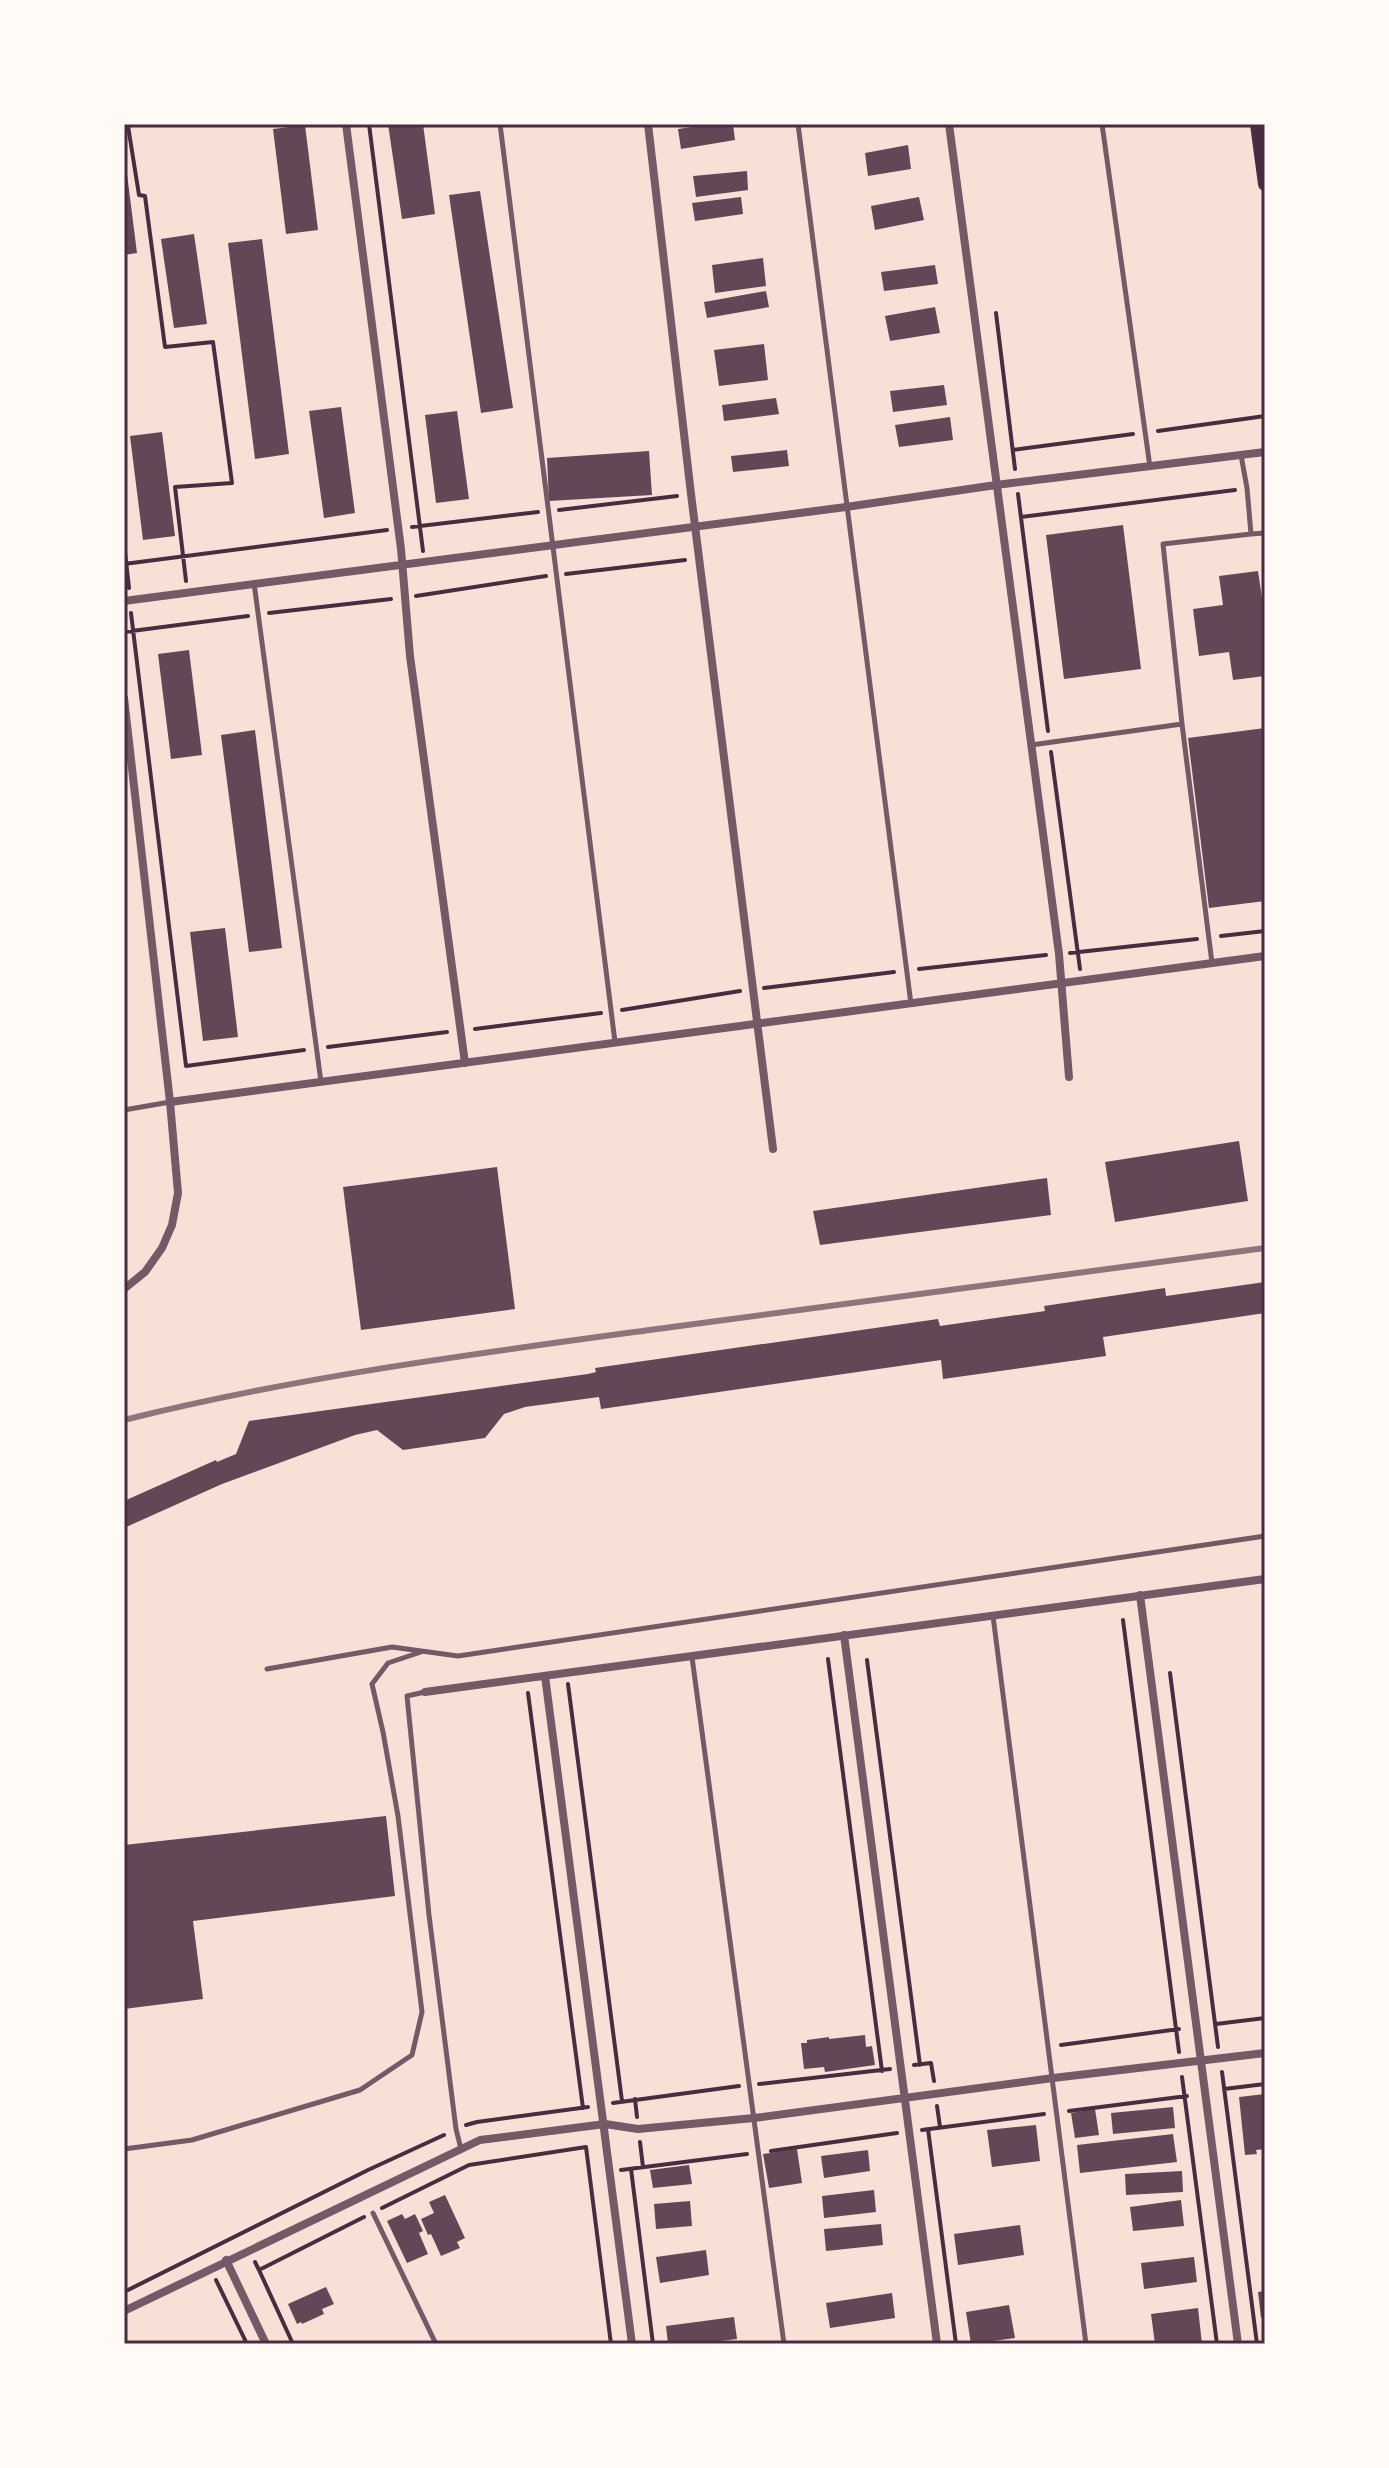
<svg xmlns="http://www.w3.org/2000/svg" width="1389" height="2468" font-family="'Space Grotesk',sans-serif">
  <rect width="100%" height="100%" fill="#f7e1d7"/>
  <path fill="#644757" d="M388 124H423L435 214 402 219Z
    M711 124H733L735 140 681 149 678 129Z
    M305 125 318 230 286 234 273 129Z
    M908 145 911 169 868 176 865 153Z
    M124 166H126L137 253 124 255Z
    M747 171 748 190 696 197 693 176Z
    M480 191 513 408 481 413 449 195Z
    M741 197 743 214 695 221 692 203Z
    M919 197 924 220 875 230 871 206Z
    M194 234 207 324 174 328 161 239Z
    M262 239 289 454 255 459 228 243Z
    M763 258 766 286 715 293 712 265Z
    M935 265 938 284 884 291 881 272Z
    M766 291 769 307 707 318 704 302Z
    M935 307 940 333 890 341 885 316Z
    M764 344 768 380 719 386 714 350Z
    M944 385 947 405 893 412 890 391Z
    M776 398 779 414 724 421 722 405Z
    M341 407 355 513 324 518 309 411Z
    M457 411 469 499 436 503 425 415Z
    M950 417 953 440 899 447 895 425Z
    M162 432 175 536 143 540 130 436Z
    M787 450 789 466 733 472 731 456Z
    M649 451 652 495 549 501 547 458Z
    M1123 525 1141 669 1064 679 1046 535Z
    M1258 571 1263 605H1265V676L1233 680 1229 652 1199 656 1193 609 1223 605 1219 576Z
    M189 650 202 755 171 759 158 654Z
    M1265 728V901L1209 908 1188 738Z
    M255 730 282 948 249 952 221 735Z
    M225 928 238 1037 203 1041 190 932Z
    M1239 1141 1248 1201 1115 1222 1105 1162Z
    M497 1167 515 1309 361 1330 343 1187Z
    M1047 1178 1051 1215 820 1245 813 1211Z
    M1265 1282V1313L1103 1337 1106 1356 943 1379 941 1360 601 1409 599 1397 525 1407 504 1414 485 1438 403 1450 377 1430 355 1435 222 1484 124 1528V1501L216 1460 217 1462 236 1454 249 1421 588 1374 596 1372 595 1368 938 1319 940 1326 1045 1311 1044 1306 1165 1288 1166 1296Z
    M386 1816 395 1896 193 1921 203 1999 124 2009V1845Z
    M865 2035 866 2047 872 2046 875 2065 825 2072 824 2067 804 2069 801 2043H807V2040L829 2037V2039Z
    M1265 2094V2149L1256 2150 1257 2154 1245 2155 1239 2097Z
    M1173 2107 1175 2128 1113 2134 1111 2113Z
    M1095 2109 1099 2135 1075 2138 1071 2113Z
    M1036 2125 1040 2161 992 2167 987 2130Z
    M1173 2134 1177 2162 1080 2173 1077 2145Z
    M797 2149 802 2183 769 2188 763 2154Z
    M868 2150 870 2171 824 2178 821 2156Z
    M689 2165 692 2184 653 2188 650 2170Z
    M1182 2171 1183 2192 1126 2195 1125 2174Z
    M874 2190 876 2212 824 2218 822 2196Z
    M445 2195 465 2238 457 2242 460 2248 441 2256 431 2234 428 2235 421 2219 434 2213 429 2202Z
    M1181 2200 1184 2226 1133 2231 1130 2207Z
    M690 2201 692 2226 656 2229 654 2204Z
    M402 2214 405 2219 415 2214 423 2231 419 2233 428 2254 407 2263 387 2221Z
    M881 2224 883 2245 826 2251 824 2229Z
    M1020 2225 1024 2255 958 2265 954 2234Z
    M706 2250 709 2275 660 2283 656 2257Z
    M1194 2257 1197 2282 1144 2289 1141 2263Z
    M326 2287 334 2304 322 2309 324 2314 302 2324 301 2322 297 2324 288 2304Z
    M1265 2291V2317L1261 2318 1258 2292Z
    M892 2293 895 2318 830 2328 826 2303Z
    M1009 2305 1015 2338 971 2344 966 2312Z
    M1198 2308 1202 2344H1155L1151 2314Z
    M734 2317 737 2339 696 2344H668L666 2326Z"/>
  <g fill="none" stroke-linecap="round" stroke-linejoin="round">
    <path stroke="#4a2c40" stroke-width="4" d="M369 124 423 551
      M124 126 142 124
      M128 126 139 195 145 196 165 347 213 342 232 483 175 487 186 581
      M996 313 1015 469
      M1158 431 1265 416
      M1013 450 1133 434
      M1018 494 1048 731
      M559 510 677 496
      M1021 517 1235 490
      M412 527 538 512
      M124 543 129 588
      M124 564 387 530
      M566 574 685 560
      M416 596 546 576
      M131 613 186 1066 304 1050
      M269 613 391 599
      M124 632 248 616
      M1051 752 1080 969
      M1221 936 1265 931
      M1070 953 1197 939
      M919 969 1046 955
      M764 988 894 972
      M622 1010 740 991
      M475 1029 601 1013
      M328 1047 447 1032
      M1123 1620 1179 2052
      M828 1659 882 2071
      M867 1660 920 2065
      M1170 1673 1218 2047
      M568 1684 622 2101
      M528 1693 583 2108
      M1216 2024 1265 2018
      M1061 2045 1179 2029
      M914 2065 931 2063 934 2081
      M1222 2072 1257 2344
      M1182 2077 1217 2344
      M759 2084 890 2069
      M1224 2089 1265 2084
      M635 2099 637 2117
      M613 2103 739 2086
      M937 2106 940 2127
      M1069 2111 1187 2096
      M466 2125 477 2122 588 2107
      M928 2129 956 2344
      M922 2130 1044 2114
      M640 2142 643 2167
      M771 2151 897 2133
      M631 2169 653 2344
      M621 2170 747 2154
      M382 2208 469 2165 586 2147 611 2344
      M255 2262 259 2270 364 2217
      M259 2270 293 2344
      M216 2280 247 2344
      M124 2292 368 2170 444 2135"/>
    <path stroke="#755966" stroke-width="5" d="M500 124 615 1042
      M798 124 911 1004
      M1102 124 1150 467
      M1251 534 1265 533
      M254 583 321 1082
      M1182 724 1212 963
      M1031 745 1182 724 1163 544 1251 534 1247 488 1241 455
      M124 1110 170 1102
      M993 1616 1086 2344
      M692 1657 784 2344
      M267 1669 392 1647 458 1656 1265 1536
      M425 1692 407 1696 429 1915 456 2129 461 2149
      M124 2149 192 2140 360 2090 412 2055 422 2012 398 1816 383 1732 372 1684 388 1663 421 1652
      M373 2213 436 2344"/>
    <path stroke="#755966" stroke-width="8" d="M346 124 401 549 410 656 465 1063
      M648 124 691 494 773 1149
      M949 124 1059 954 1069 1077
      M124 601 846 507 996 485 1265 452
      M124 698 170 1102 178 1193 172 1225 162 1248 145 1272 124 1289
      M170 1102 1265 956
      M1140 1595 1238 2344
      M844 1635 937 2344
      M545 1676 632 2344
      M425 1692 1265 1579
      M226 2260 266 2344
      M124 2311 480 2140 605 2124 638 2129 754 2118 1053 2078 1265 2053"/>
    <path stroke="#4a2c40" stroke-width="14" d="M1257 124 1265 184"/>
    <path stroke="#8f747c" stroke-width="6" d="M124 1420C304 1375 488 1352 672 1327 870 1301 1067 1274 1265 1248"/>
  </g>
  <rect width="1389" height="2468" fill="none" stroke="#fffaf5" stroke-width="252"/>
  <rect x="126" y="126" width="1137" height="2216" fill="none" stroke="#4a2c40" stroke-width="3"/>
</svg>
